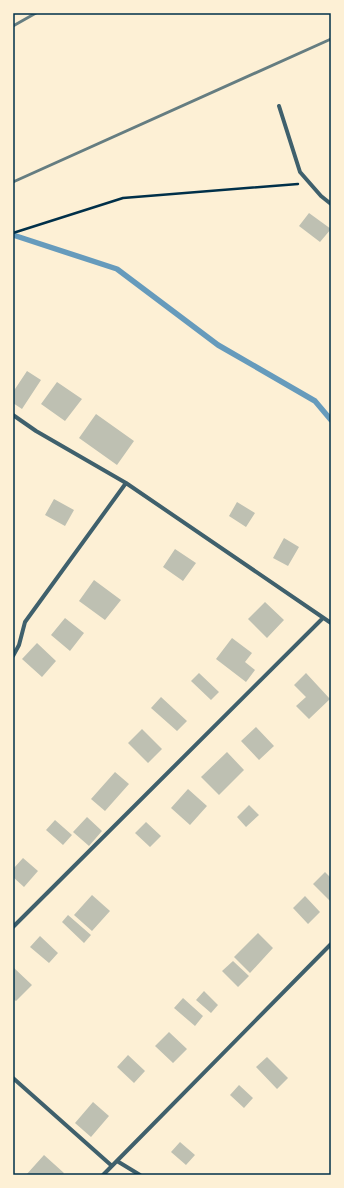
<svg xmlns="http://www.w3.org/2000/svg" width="344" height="1188" font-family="Mulish,sans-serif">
  <rect width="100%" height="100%" fill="#fdf0d5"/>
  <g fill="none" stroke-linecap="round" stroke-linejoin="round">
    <path stroke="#669bbc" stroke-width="5.5" d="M13 235 117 269 218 345 315 401 331 420"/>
  </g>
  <path fill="#bec0b2" d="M309 213 331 229 320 242 299 226Z
    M27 371 41 380 22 409 13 403V392Z
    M57 382 82 399 65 421 41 404Z
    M96 414 134 441 117 465 79 438Z
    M54 499 74 510 65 526 45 515Z
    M237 502 255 513 246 527 229 516Z
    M284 538 299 547 288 566 273 558Z
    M175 549 196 563 183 581 163 567Z
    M94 580 121 600 105 620 79 601Z
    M265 602 284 620 267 638 248 619Z
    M65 618 84 633 70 651 51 635Z
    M232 638 252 653 245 662 255 670 246 682 216 659Z
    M37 643 56 661 42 677 22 659Z
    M199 673 219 692 211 700 191 681Z
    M306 673 330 699 309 719 296 706 306 697 294 685Z
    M161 697 187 721 177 731 151 708Z
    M256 727 274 746 259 760 241 741Z
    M142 729 162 749 148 763 128 743Z
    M227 752 244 770 219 795 201 777Z
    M115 772 129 784 105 811 91 799Z
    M188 789 207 806 190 825 171 808Z
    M249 805 259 815 246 827 237 817Z
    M87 817 102 831 89 846 73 832Z
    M55 820 72 835 63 845 46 830Z
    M146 822 161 836 150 847 135 833Z
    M23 858 38 871 24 887 13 877V869Z
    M325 872 331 878V902L313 884Z
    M92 895 110 911 92 931 74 915Z
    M305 896 320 912 308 924 293 908Z
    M68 915 91 935 84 943 62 922Z
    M258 933 273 948 250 973 234 957Z
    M40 936 58 953 49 963 30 947Z
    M233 961 249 976 238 987 222 971Z
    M13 967 32 985 16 1001 13 999Z
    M204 991 218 1005 211 1013 196 1000Z
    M183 998 203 1016 195 1026 174 1008Z
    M169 1032 187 1049 173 1063 155 1046Z
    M128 1055 145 1071 134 1083 117 1067Z
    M267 1057 288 1078 277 1089 256 1067Z
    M239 1085 253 1098 244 1108 230 1095Z
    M93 1102 109 1116 91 1137 75 1123Z
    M180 1142 195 1155 186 1165 171 1152Z
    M44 1155 64 1173 62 1175H26Z"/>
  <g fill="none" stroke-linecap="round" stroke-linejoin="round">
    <path stroke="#003049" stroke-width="2.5" d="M13 233 123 198 298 184"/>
    <path stroke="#3f606c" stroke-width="4" d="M279 106 300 172 321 196 331 204
      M13 415 36 431 126 483 331 623
      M13 656 19 645 25 622 126 483
      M13 927 323 618
      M13 1078 112 1166
      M117 1161 140 1175
      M103 1175 331 944"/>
    <path stroke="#657d81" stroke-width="3" d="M13 26 36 13
      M13 182 331 39"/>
  </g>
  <rect width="344" height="1188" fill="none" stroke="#fdf0d5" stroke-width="28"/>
  <rect x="14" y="14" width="316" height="1160" fill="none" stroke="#003049" stroke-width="1.5"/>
</svg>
